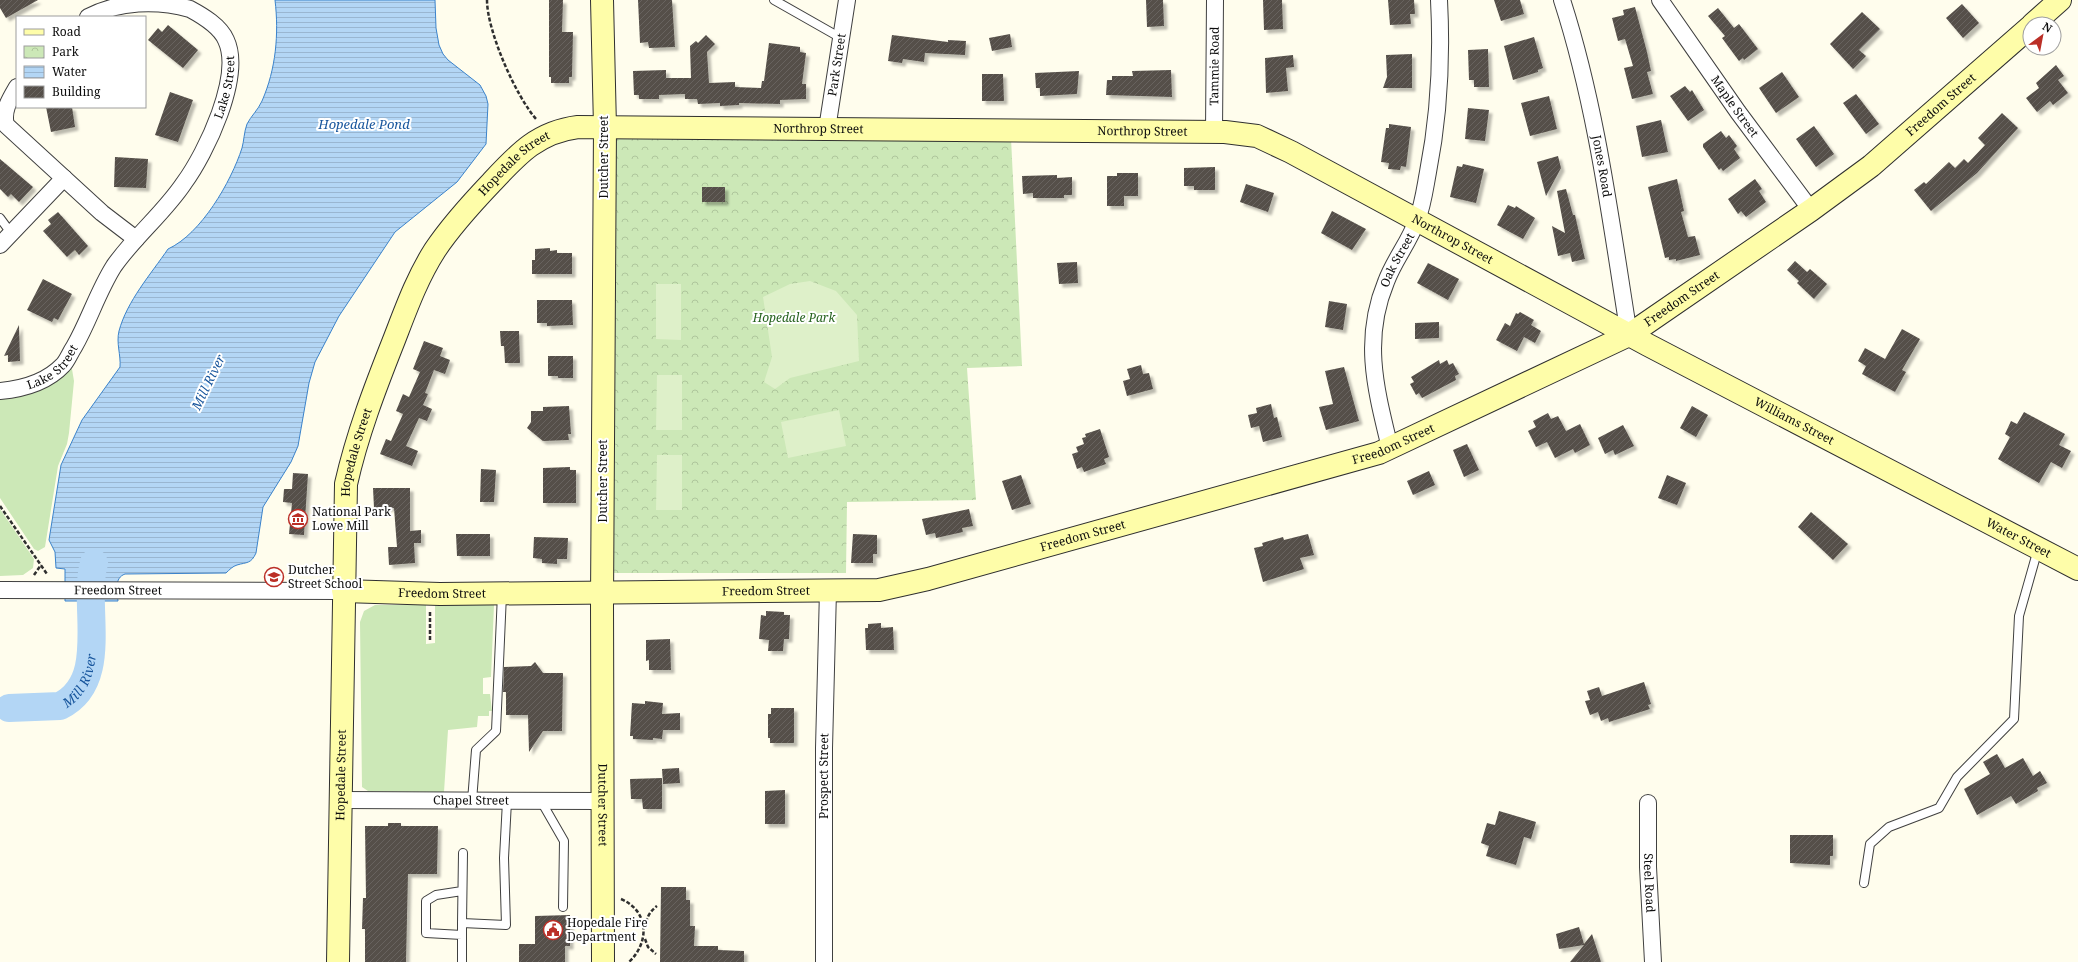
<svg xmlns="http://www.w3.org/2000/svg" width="2078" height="962" font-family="'Noto Serif',serif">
  <defs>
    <pattern id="park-crowns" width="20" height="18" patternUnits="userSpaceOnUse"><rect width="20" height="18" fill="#cce8b7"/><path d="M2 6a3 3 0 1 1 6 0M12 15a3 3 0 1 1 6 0" fill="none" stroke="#aec69c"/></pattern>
    <pattern id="water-rules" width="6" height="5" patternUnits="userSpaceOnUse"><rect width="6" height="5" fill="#b3d6f5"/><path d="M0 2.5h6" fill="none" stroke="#99b6d1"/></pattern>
    <pattern id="building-hatch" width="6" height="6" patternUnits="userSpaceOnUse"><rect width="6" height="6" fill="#554f49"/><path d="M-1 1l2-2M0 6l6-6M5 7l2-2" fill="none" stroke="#68645f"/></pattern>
    <filter id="shadow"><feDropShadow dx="3.5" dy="3.5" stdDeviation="1" flood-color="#0004"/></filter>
  </defs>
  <rect width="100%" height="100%" fill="#fffded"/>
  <path fill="#cce8b7" d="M68 368 72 369 74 381 69 433 67 444 58 466 45 547 38 551 34 549 0 498V399C32 396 43 386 68 368Z
    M0 509 34 559 33 568 23 575 0 576Z
    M375 605H426V644L435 643V605H494L491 677 483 678V694H490L492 711H489V716H478L477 727 448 730 444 792 368 791 362 787 360 622 364 611Z"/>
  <path fill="url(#park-crowns)" d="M614 138H1011L1022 366 967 368 976 500 847 502 846 573H614Z"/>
  <path fill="#def0c9" d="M810 281 836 291 857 315 859 361 790 378 775 389 764 382 772 357 763 297 790 284Z
    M656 284H681V340L656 339Z
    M657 375H682V430H656Z
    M839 410 846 446 788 458 781 422Z
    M657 455H682V510H656Z"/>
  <path fill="url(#water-rules)" stroke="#3b83cb" d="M275 0H435L436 28 439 45 443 54 448 60 480 85 486 96 488 104 486 144 457 182 395 232 339 316 315 362 309 383 298 446 291 462 263 507 256 553C251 564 247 562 237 565 233 566 229 570 226 573L125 574C114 578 117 591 118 601H65V569L56 568 55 552 49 540 61 465 82 420 120 367C121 355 116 343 119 331 127 301 151 274 168 249 201 234 231 182 242 148 244 141 244 132 247 124 251 116 258 110 262 101 276 69 279 34 275 0Z"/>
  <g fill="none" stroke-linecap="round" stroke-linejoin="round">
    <path stroke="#b3d6f5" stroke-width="28" id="s1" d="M9 708 60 706C111 681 82 606 94 563"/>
  </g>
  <path fill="url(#building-hatch)" filter="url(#shadow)" d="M0 0H38L6 18 0 8Z
    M549 0H563L562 32H573L572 77H569V83H551V77H549Z
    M638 0H672L675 47 649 48 648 42 640 43Z
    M1146 0H1163L1164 26 1147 27Z
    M1263 0H1282L1283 29 1264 30Z
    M1388 0H1414L1415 14H1410L1411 24 1390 25Z
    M1494 0H1520L1524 14 1501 21Z
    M1962 4 1979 23 1963 38 1946 18Z
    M1635 7 1647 52 1651 71 1647 72 1653 94 1632 99 1624 68 1633 66 1625 39 1618 41 1612 18 1624 15 1623 10Z
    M1718 8 1734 28 1739 24 1758 49 1744 60 1743 58 1739 61 1722 38 1725 36 1708 16Z
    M1862 12 1880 29 1859 50 1866 56 1853 69 1830 44Z
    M168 25 198 50 183 68 148 40 158 28 162 32Z
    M1010 34 1012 47 992 51 989 38Z
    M706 35 715 44 707 52 709 83 735 82V87L761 88 762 81H764L769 43 800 47V52L806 53 802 84H806V99L780 100V104L739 103V105L720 106V103L698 104 697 99H685V94L659 95V99H639V95H634L633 71 666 70V78H691L690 46 696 41 698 43Z
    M892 35 948 42V40L966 41 965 55 925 53 924 62 903 59 902 63 888 61Z
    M1534 37 1543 68 1538 70V72L1513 80 1504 46Z
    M1488 49 1489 87H1474V80H1469L1468 50Z
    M1412 54V88H1383L1387 77 1386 55Z
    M1293 55 1294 67 1286 68 1288 91 1266 93 1265 58Z
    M2056 65 2064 76 2058 80 2068 93 2053 105 2050 101 2037 112 2026 98 2039 88 2036 83Z
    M1171 70 1172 97 1106 95 1107 80H1112V76H1133L1132 71Z
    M1079 71 1077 94 1040 96V88H1036L1035 73Z
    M1782 72 1799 97 1776 113 1759 88Z
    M982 74H1003L1004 101H982Z
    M1685 86 1690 92 1692 90 1704 110 1688 121 1670 96Z
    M170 92 193 100 178 142 155 135Z
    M1856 94 1879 124 1866 134 1843 103Z
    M1549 96 1557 129 1530 136 1521 103Z
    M46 107H72L75 127 51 132Z
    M1468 108 1489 110 1485 141 1465 139Z
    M2002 113 2018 128 1977 173 1931 211 1914 190 1924 182 1926 184 1949 162 1955 168 1964 159 1968 163 1985 145 1978 138Z
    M1661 120 1668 152 1642 157 1636 126Z
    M1389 124 1411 127 1406 167 1401 166 1400 170 1388 169 1389 163 1381 162 1386 128H1389Z
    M1814 126 1834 154 1816 167 1796 139Z
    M1721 131 1726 138 1729 135 1737 146 1734 149 1740 158 1723 171 1721 168 1719 170 1703 147V144Z
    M1558 156 1561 168 1546 196 1537 162Z
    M115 157 148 159 146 188 114 187Z
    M0 159 33 187 19 202 11 194 8 197 0 189Z
    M1463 164 1484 169 1476 203 1450 197 1457 166 1462 167Z
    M1215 167V190H1194V186H1184V168Z
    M1117 173H1138V196H1124V206H1107V176H1117Z
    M1057 175V178L1072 177V195H1064V198H1033V193L1023 194 1022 176Z
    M1677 179 1684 211 1681 212 1688 237 1695 236 1700 255 1676 261V259L1669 260V257L1665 258 1648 187Z
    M1755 179 1762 189 1759 191 1766 202 1746 217 1741 211 1738 214 1728 199Z
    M1246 184 1274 193 1268 212 1240 202Z
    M702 187H725V202H702Z
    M1566 189 1573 215H1575L1585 259 1572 262 1570 253 1558 256 1552 226 1565 233 1557 191Z
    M1508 205 1515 208 1516 206 1535 218 1523 239 1497 225Z
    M1332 211 1366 229 1352 250 1321 233Z
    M58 212 88 246 79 255 75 250 67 257 43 231 51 224 48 220Z
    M550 248V251L557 250V253H572V274H532V260H535V249Z
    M1795 261 1807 272 1810 269 1827 284 1814 299 1797 283 1799 281 1787 270Z
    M1077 262 1078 283 1059 284 1057 263Z
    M1428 263 1459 279 1448 300 1417 283Z
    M43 279 72 294 58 320 54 318 52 322 27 310Z
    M537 300H572L573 325 547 326V323H537Z
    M1329 301 1347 304 1343 330 1325 327Z
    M1520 312 1534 320 1531 325 1541 331 1535 343 1524 337 1517 351 1496 340 1505 323 1510 326 1516 313 1518 314Z
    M1439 322V338L1415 339V323Z
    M19 325 20 361 8 362V355L4 356Z
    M1902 329 1920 339 1902 370 1906 372 1895 392 1862 374 1866 366 1858 361 1865 348 1885 359Z
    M500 331H519L520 363H505L504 346H501Z
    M424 341 443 348 440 356 450 360 445 374 434 370 425 393 428 394 423 405 432 409 427 421 419 418 406 446 418 451 412 466 380 454 386 439 391 441 403 414 396 411 403 394 409 397 420 372 413 369Z
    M548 356H573V378H558V376H548Z
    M1439 360 1440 364 1447 360 1449 365 1453 363 1459 374 1455 376 1456 380 1422 398 1419 393 1416 395 1410 384 1414 382 1411 377Z
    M1141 365 1143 374 1149 373 1153 389 1127 396 1123 381 1130 379 1127 369Z
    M1344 367 1359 421 1326 430 1319 407 1333 404 1325 371Z
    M1271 404 1274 418 1277 417 1282 437 1263 442 1259 426 1251 428 1248 415 1257 413 1256 408Z
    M569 406 571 434H568L569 440 543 441 527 428 531 422V411H543V407Z
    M1692 406 1708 415 1696 437 1680 428Z
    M2024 412 2065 434 2059 445 2071 451 2062 468 2051 462 2039 483 1998 459 2010 437 2005 434 2011 421 2017 424Z
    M1548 413 1551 419 1558 416 1566 431 1580 424 1590 445 1575 453 1573 449 1555 458 1547 442 1536 447 1528 431 1536 427 1533 421Z
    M1623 425 1634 446 1615 455 1613 450 1605 454 1598 438Z
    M1100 429 1109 457 1104 459 1106 464 1084 472 1082 467 1077 469 1072 454 1078 452 1076 447 1084 444 1082 438 1086 437 1085 434Z
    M1467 444 1479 470 1464 477 1453 450Z
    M570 467V470H576V503H543V468Z
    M481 469 496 470 494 502H480Z
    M1429 471 1435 485 1413 495 1407 481Z
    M293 473 308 474 304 535 289 534 292 503 283 502 284 489H292Z
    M1021 475 1031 504 1012 510 1002 481Z
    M1667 475 1686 483 1677 505 1658 498Z
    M373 488H410V531L421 530V543H414L415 563 389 565 388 547H397L394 508H374Z
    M969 509 973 526 962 528 963 532 936 538 935 533 926 535 922 519Z
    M1811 512 1848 544 1833 560 1798 527Z
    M456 534H490V556H457Z
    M853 534 877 535V554H873V563H851Z
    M1308 534 1314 555 1300 558 1304 569 1263 582 1254 548 1263 546 1262 543 1283 537 1284 540Z
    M534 537 568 538 567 559H557V564L542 563V559L533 558Z
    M766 611 784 612V615H790L789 639H784L783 651H768L769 640 759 639 761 615 766 616Z
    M881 623V628L893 627 894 650H866L865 628H868V624Z
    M670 639 671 670H649V660L646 661V640Z
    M535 662 543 673H563L562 731H543L529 752 528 715H506V692H503L504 667 531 666Z
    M1644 682 1651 704 1648 705 1650 709 1609 722 1608 718 1601 721 1598 712 1590 715 1585 701 1590 700 1587 691 1599 687 1602 696Z
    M645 701 663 703 662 714 680 713V730H663L662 739 653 738V740L633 739V736H630L632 703 645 704Z
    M771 708H794V743H770V738H768V714H771Z
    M1997 754 2005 768 2023 758 2033 776 2040 771 2047 783 2037 788 2038 791 2016 804 2011 796 1977 815 1964 789 1990 774 1983 762Z
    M679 768 680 783 663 784 662 769Z
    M662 778V809H643L642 799H631L630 779Z
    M785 790V824H765V791Z
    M1499 811 1536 822 1531 839 1524 837 1516 865 1486 856 1489 846 1481 843 1487 823 1495 825Z
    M388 823H401V826H438L437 874H408L406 962H365V929H362L363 898H366L365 826H388Z
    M1790 835H1833V856H1830V865L1790 863Z
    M661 887H686V900H690V926H695L694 946H718V950L744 951V962H660Z
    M570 915V946H565V962H519V944H535V916Z
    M1579 927 1584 944 1592 934 1601 962H1570L1584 945 1559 949 1556 934Z"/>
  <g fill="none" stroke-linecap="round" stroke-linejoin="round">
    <g stroke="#404040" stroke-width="10">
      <path id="lane" d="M774 0 841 38
        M0 218 11 233
        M472 801 476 750 496 731 502 594
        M541 801 564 841 563 907
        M463 853 462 923 506 925 504 858 507 801
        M1864 883 1870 844 1889 827 1939 808 1957 777 2014 719 2019 616 2038 549
        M462 923V962
        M462 935 426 933V901L436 895 462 891"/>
    </g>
    <g stroke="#404040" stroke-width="18">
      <g id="street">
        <path id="s2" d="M1562 0C1597 108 1611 223 1629 335"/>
        <path id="s3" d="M1660 0 1738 112 1811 210"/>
        <path d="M17 87C10 99 2 111 6 125L102 213 136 239"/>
        <path id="s4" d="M827 129 847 0"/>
        <path id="s5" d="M1214 132 1215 0"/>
        <path d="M0 245 64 178"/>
        <path id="s6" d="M0 391C22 389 47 382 63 365 67 361 70 353 74 347 89 321 98 291 114 266 135 236 164 213 184 183 206 153 243 76 226 40 220 26 203 16 190 9 157 0 119 1 88 17"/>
        <path id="s7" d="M1390 448C1376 390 1362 340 1386 282 1394 260 1410 241 1417 220 1423 205 1425 188 1428 172 1439 116 1442 57 1439 0"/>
        <path id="s8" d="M0 590 343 591"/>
        <path id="s9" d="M341 800 602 801"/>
        <path id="s10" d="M1648 803V867L1653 962"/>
        <path id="s11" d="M824 962V748L828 590"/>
      </g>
    </g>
    <g stroke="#2f2f2f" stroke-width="24">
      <g id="secondary">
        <path id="s12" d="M602 0 605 127 602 601 603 962"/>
        <path d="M2033 24 2060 0"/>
        <path id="s13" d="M343 591 440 594 879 590 928 579 1379 453 1629 335 1811 210 1871 166 2030 27"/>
        <path id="s14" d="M338 962 346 484C357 435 375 388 394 340 406 309 417 278 435 250 451 226 472 203 492 182 518 154 538 132 578 127L1225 132 1257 136 1291 152 1648 345 2078 569"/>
      </g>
    </g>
    <path stroke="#2f2f2f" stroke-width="2.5" stroke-dasharray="4 2" stroke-linecap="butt" d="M487 0C487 31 516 97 537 120
      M0 506 47 574
      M34 575 41 565
      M430 612V641
      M621 899C649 911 650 942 629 962
      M645 928C646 919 649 912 657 906
      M645 939 648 947 656 954"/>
    <use href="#lane" stroke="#fff" stroke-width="8"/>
    <use href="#street" stroke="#fff" stroke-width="16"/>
    <use href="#secondary" stroke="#fefda9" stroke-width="22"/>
  </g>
  <defs>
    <g id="museum-ring" transform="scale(1)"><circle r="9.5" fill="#fff" stroke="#bb2f27" stroke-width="1.5"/><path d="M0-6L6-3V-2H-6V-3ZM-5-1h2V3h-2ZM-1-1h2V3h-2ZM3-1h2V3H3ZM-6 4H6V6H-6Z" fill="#bb2f27"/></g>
    <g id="school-ring" transform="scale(1)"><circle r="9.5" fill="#fff" stroke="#bb2f27" stroke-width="1.5"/><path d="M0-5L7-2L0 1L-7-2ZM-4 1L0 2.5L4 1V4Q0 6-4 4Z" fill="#bb2f27"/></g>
    <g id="civic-ring" transform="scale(1)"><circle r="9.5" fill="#fff" stroke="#bb2f27" stroke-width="1.5"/><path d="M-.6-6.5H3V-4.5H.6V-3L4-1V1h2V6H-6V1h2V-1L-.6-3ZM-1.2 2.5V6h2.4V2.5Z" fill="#bb2f27"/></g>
  </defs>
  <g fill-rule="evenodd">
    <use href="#museum-ring" x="298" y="519"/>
    <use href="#school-ring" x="274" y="577"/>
    <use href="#civic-ring" x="553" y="930"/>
  </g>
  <g text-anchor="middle" stroke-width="4" stroke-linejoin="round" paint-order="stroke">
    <g font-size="12" fill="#0d0d0d" stroke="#fff">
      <text dy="4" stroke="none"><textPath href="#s4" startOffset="65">Park Street</textPath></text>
      <text dy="4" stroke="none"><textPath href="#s5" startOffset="66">Tammie Road</textPath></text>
      <text dy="4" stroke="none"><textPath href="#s6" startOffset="395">Lake Street</textPath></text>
      <text dy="4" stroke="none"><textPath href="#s13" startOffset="1719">Freedom Street</textPath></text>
      <text dy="4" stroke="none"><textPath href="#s3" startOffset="130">Maple Street</textPath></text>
      <text dy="4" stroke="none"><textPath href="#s14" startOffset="1163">Northrop Street</textPath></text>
      <text dy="4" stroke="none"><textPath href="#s14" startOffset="1487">Northrop Street</textPath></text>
      <text transform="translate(604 157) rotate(-90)" y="4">Dutcher Street</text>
      <text dy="4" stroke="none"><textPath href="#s14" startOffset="847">Hopedale Street</textPath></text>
      <text dy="4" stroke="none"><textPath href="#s2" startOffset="171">Jones Road</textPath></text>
      <text dy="4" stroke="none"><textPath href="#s14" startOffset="1823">Northrop Street</textPath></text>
      <text dy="4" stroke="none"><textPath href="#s7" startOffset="194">Oak Street</textPath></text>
      <text dy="4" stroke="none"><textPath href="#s13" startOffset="1395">Freedom Street</textPath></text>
      <text dy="4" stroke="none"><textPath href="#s6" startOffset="60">Lake Street</textPath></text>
      <text dy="4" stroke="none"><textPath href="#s14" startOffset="2210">Williams Street</textPath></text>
      <text dy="4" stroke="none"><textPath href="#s13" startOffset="1071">Freedom Street</textPath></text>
      <text dy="4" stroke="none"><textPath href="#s14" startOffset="511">Hopedale Street</textPath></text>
      <text transform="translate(603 481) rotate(-90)" y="4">Dutcher Street</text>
      <text dy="4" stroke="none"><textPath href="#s13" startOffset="747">Freedom Street</textPath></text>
      <text dy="4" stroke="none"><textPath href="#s14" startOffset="2463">Water Street</textPath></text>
      <text dy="4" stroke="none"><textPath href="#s8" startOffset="118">Freedom Street</textPath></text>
      <text dy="4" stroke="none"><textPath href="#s13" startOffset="423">Freedom Street</textPath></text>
      <text dy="4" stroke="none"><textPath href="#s13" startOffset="99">Freedom Street</textPath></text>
      <text dy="4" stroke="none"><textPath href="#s14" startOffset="187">Hopedale Street</textPath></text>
      <text dy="4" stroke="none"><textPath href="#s11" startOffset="186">Prospect Street</textPath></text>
      <text dy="4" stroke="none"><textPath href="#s9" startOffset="130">Chapel Street</textPath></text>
      <text dy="4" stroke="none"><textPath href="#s12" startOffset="805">Dutcher Street</textPath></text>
      <text dy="4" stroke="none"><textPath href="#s10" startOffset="80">Steel Road</textPath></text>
    </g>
    <g font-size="12" font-style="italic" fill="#26631e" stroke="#fff">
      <text x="794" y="322">Hopedale Park</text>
    </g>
    <g font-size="12" fill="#0d0d0d" stroke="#fff" text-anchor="start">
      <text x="312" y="516">National Park<tspan x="312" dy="14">Lowe Mill</tspan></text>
      <text x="288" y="574">Dutcher<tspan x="288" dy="14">Street School</tspan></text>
      <text x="567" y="927">Hopedale Fire<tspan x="567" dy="14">Department</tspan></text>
    </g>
    <g font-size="13" font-style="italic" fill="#18569d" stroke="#fff">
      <text x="364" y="129">Hopedale Pond</text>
      <text transform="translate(208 382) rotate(-64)" y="5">Mill River</text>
      <text dy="5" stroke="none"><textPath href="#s1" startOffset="85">Mill River</textPath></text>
    </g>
  </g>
  <rect x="16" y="16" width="130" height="92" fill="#ffffff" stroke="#9e9e9e"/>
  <rect x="24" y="29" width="20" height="6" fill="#fefda9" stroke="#9e9e9e"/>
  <text x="52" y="36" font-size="12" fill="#0d0d0d">Road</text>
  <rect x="24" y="46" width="20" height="12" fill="url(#park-crowns)" stroke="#9e9e9e"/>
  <text x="52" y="56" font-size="12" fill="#0d0d0d">Park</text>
  <rect x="24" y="66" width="20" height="12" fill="url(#water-rules)" stroke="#9e9e9e"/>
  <text x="52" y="76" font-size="12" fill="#0d0d0d">Water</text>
  <rect x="24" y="86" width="20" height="12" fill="url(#building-hatch)" stroke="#9e9e9e"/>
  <text x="52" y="96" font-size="12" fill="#0d0d0d">Building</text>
  <g transform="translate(2042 36) rotate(32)"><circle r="19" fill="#ffffff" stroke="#9e9e9e"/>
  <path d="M0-3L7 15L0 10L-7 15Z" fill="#bb2f27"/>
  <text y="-6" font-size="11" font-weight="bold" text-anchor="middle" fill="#0d0d0d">N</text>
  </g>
</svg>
